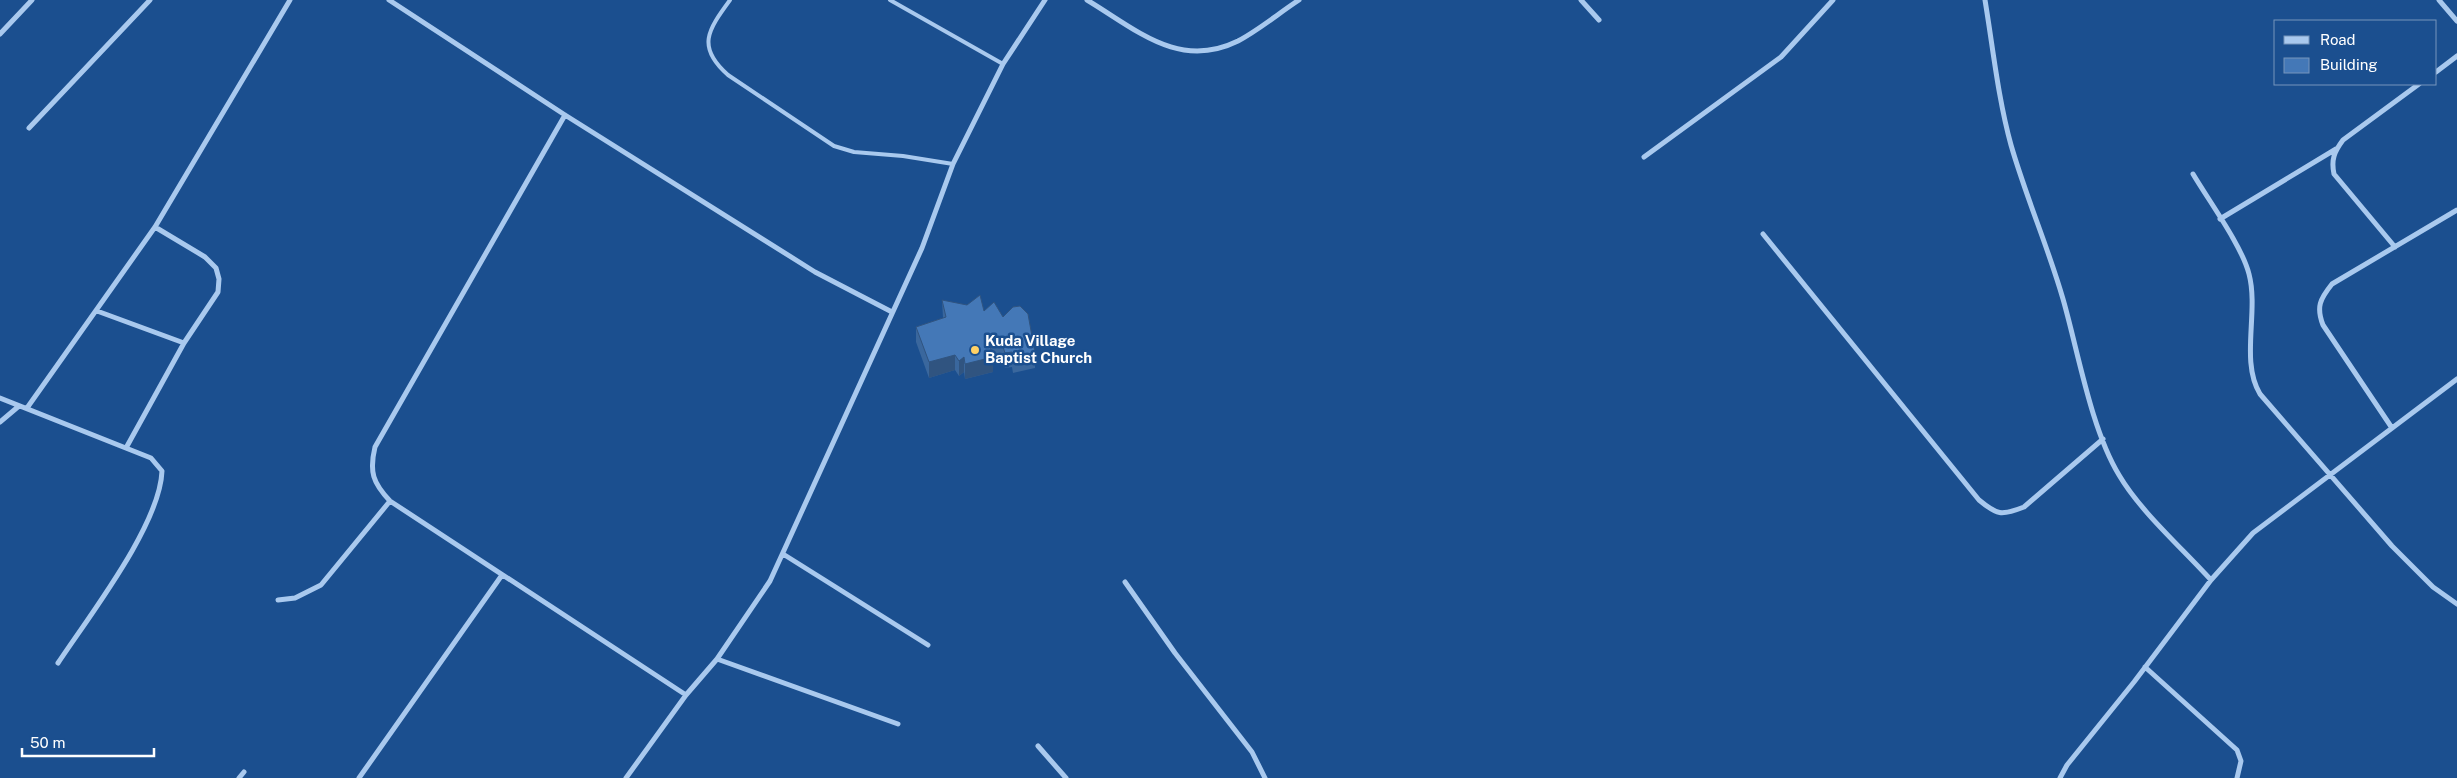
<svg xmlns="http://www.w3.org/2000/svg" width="2457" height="778" font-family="'Public Sans',sans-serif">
  <rect width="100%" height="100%" fill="#1b4f8f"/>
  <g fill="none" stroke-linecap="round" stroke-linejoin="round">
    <path stroke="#a9c9ee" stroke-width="4" d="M730 0C708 30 696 47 728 75L834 146 854 152 903 156 953 164
      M890 0 1003 64"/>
    <path stroke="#a9c9ee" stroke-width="5" d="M389 0 565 115 815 272 892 312
      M1087 0C1137 30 1179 70 1238 41 1259 30 1279 13 1299 0
      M1581 0 1599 20
      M1985 0C1993 48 1998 98 2011 145 2026 197 2048 247 2063 299 2078 351 2091 429 2119 475 2140 511 2182 548 2211 580
      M2439 0 2457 21
      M0 34 32 0
      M2436 72 2457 56
      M565 115 375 447C369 472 373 483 390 501L686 695
      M29 128 150 0
      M1644 157 1781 57 1833 0
      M2193 174C2209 201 2242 246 2249 274 2259 312 2240 361 2260 394L2392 546 2433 587 2457 604
      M2220 219 2336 149
      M1763 234 1979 500C1997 515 2001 516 2024 507L2103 439
      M2395 247 2334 174C2331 160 2334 152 2343 140L2419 84
      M97 311 184 343
      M0 398 151 458 162 471C160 525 89 616 58 663
      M27 408 155 227 290 0
      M0 422 19 406
      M2392 428 2323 325C2316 307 2320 299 2332 284L2457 210
      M126 448 184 343 218 292 219 279 216 268 205 257 155 227
      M783 554 928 645
      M1125 582 1175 653 1252 752 1265 778
      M278 600 295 598 321 585 390 501
      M717 659 898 724
      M2145 667 2237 750 2241 761 2237 778
      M1038 746 1066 778
      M239 778 244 772
      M359 778 502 575
      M626 778 686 695 717 659 770 581 922 248 953 164 1003 64 1045 0
      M2060 778 2067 765 2134 682 2211 580 2253 533 2457 379"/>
  </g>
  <path fill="#3a679d" d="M942 300 984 311 1003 317 1035 353V368L1013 373 1012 367 1005 368 1002 359 993 361V372L965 379 964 372 959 376 955 370 929 378 916 342V327L943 318Z"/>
  <path fill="#305480" d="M955 355V370L929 378V362Z
    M964 357V372L959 376V361Z
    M993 357V372L965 379V364Z"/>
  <path fill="#4478b7" stroke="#305480" d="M980 295 984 311 994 302 1003 317 1013 307 1020 306 1028 314 1035 353 1013 358 1012 352 1005 353 1002 344 990 346 993 357 965 364 964 357 959 361 955 355 929 362 916 327 946 317 942 300 967 305Z"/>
  <circle fill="#ffd166" stroke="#1b4f8f" stroke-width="2" cx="975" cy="350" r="5"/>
  <g text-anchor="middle" stroke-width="5" stroke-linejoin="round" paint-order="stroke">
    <g font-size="15" font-weight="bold" fill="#fff" stroke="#1b4f8f" text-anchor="start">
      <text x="985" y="346">Kuda Village<tspan x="985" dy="17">Baptist Church</tspan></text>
    </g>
  </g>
  <rect x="2274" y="20" width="162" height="65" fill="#1b4f8f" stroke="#7695bc"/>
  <rect x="2284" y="36" width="25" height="8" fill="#a9c9ee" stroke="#7695bc"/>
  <text x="2320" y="45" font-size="15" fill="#ffffff">Road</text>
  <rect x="2284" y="58" width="25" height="15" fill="#4478b7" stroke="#7695bc"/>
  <text x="2320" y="70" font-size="15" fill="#ffffff">Building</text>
  <path d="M22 748v8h132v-8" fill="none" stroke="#ffffff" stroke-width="2.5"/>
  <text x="30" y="748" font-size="15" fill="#ffffff" stroke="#1b4f8f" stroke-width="4" paint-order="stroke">50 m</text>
</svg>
